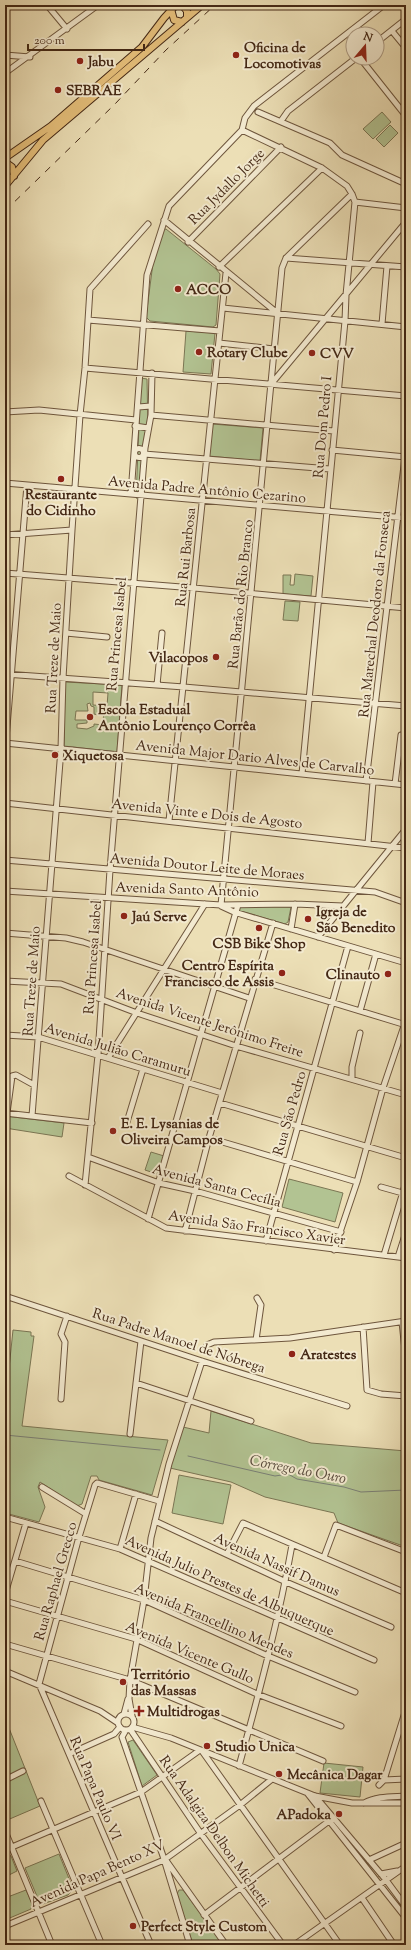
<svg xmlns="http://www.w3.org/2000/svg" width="411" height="1950" font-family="'Sorts Mill Goudy',serif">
  <rect width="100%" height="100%" fill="#ecdfb6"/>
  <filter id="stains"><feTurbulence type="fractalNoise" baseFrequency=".005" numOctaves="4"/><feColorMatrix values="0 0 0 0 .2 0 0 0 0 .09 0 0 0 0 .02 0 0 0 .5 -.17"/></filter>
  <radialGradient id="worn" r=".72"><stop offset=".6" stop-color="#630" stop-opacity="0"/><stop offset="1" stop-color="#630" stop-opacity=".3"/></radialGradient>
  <path fill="#b2c392" stroke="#7b7654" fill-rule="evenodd" d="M382 112 391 122 373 139 363 129Z
    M390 125 398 133 384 147 376 139Z
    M166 229 216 269 220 274 216 325 213 327 150 321 146 317 153 263 162 230Z
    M186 331 215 333 211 374 183 372Z
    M141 378 147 379 148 430 140 499 136 498Z
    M212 424 263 428 260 461 209 456Z
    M295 574 313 576 311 596 283 594V575H291L290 585H294Z
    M285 601 300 602 298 621 283 620Z
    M65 682 122 685 117 752 64 746ZM93 692 108 693 107 706 93 705ZM90 703 91 706 94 707V714L98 715 99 707 104 708 103 725 94 724V726L87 729 77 728V724L87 723V720H75L76 711H88L87 704Z
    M239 906 291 907 288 922 285 924 237 910Z
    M5 1116 64 1123 62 1137 5 1128Z
    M151 1152 164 1156 157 1174 145 1170Z
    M289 1179 343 1193 335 1222 282 1207Z
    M13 1330 31 1332V1336H34L22 1426 168 1440 152 1495 99 1480 97 1476H91L82 1504 77 1506 40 1482 38 1487 45 1507 39 1522 5 1513V1407Z
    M211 1411 311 1443 406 1451V1547L338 1523 334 1513 265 1497 231 1482 170 1468 183 1427 209 1433Z
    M179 1475 231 1485 223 1524 172 1513Z
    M5 1718 40 1806 5 1821Z
    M133 1740 157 1775 142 1786 128 1742Z
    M324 1763 363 1767 360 1797 320 1793Z
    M7 1854 11 1856 17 1871 5 1877V1855Z
    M59 1854 72 1886V1891L68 1895 43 1904 39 1901 25 1868Z
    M26 1890 32 1903 31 1909 5 1920V1898Z
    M179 1890H183L224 1945H193L177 1894Z"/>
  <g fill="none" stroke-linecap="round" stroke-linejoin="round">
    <path stroke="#7a8077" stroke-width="1" d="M5 1435 160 1450
      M188 1456 275 1476 288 1474 297 1479 344 1487 361 1492 406 1490"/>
    <g stroke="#6e563d" stroke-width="7">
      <path id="minor" d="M47 5 67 29
        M392 31 406 48
        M377 42 406 19
        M5 55 30 57
        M360 58 406 116
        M5 73 98 5
        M258 112 330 143 342 155 406 184
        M281 121 288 111 356 58
        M242 130 322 168 347 186 352 194 355 202 346 295 345 321 302 774
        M355 202 406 208
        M164 220 276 312
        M188 242 281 147
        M286 258 406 267
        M219 267 322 168
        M223 308 406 327
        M88 320 220 331
        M382 324 387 266
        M219 343 274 349
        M85 368 406 396
        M272 383 406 222
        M138 407 151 406
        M5 412 39 410 136 420
        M151 415 334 431
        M135 426 148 428
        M134.5 453a4.5 4.5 0 1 1 9 0a4.5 4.5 0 1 1-9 0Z
        M332 450 406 457
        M144 454 330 469
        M5 483 406 518
        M131 494 147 275 169 206 242 130 245 118 254 106 384 5
        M5 535 72 530
        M5 573 194 588 406 608
        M66 633 107 637
        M5 674 184 687 406 706
        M157 685 162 633
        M5 743 406 785
        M5 751 27 485
        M366 781 406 449
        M395 784 401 735
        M5 803 406 848
        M169 821 226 273
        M368 843 373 782
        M5 860 375 892 406 903
        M5 891 221 905 295 904 343 906
        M221 905 282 268 286 258 352 194
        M221 906 234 912 406 963
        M291 929 295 904
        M5 933 66 938 83 942 249 998
        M318 937 406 829
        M255 979 406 1025
        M5 981 61 984 137 1013 236 1046 406 1095
        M360 1011 376 954
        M5 1035 38 1037 222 1093
        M108 1058 205 904
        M352 1078V1067L360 1033
        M220 1103 406 1158
        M5 1113 92 1123
        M7 1113 12 1076 16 1075 34 1085
        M32 1116 61 749 63 678 72 530 80 415 85 368 90 289 148 224
        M127 1122 143 1069
        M209 1138 357 1182
        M88 1157 159 1183 195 1191 341 1232
        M69 1176 166 1228 406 1258
        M85 1185 98 1055 110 870 145 448 151 415 152 373
        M381 1187 406 1194
        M148 1219 238 905
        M185 1231 209 1138 273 923
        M266 1241 348 946
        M334 1250 357 1182 383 1088 406 1020
        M384 1255 406 1182
        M398 1257 406 1232
        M5 1296 202 1361 347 1406
        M402 1322 406 1360
        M363 1327 367 1390 381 1394 406 1396
        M256 1340 261 1305 257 1298
        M204 1351 207 1345 214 1342 290 1338 406 1321
        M136 1383 251 1421
        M61 1399 65 1342 61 1334 67 1316
        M130 1434 141 1341
        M42 1487 86 1514
        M5 1517 120 1549 374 1660
        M155 1521 286 1582 391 1627
        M120 1549 136 1494
        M227 1554 243 1523 406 1593
        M324 1557 336 1525 406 1552
        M15 1561 144 1600 268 1656 355 1692
        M5 1594 26 1523
        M5 1601 136 1639 257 1694 341 1726
        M5 1644 130 1680 323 1761
        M5 1671 100 1711 118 1723
        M124 1714 128 1699
        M118 1722a8 8 0 1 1 16 0a8 8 0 1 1-16 0Z
        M132 1716 129 1699 130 1680 144 1600 151 1538 169 1464 202 1361
        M132 1727 171 1738 315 1796 352 1803H406
        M130 1729 201 1834 283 1945
        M126 1730 122 1737 163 1856 190 1945
        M202 1751 340 1945
        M69 1754 114 1734 120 1727
        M239 1766C259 1693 279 1619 292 1545
        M5 1780 23 1771
        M384 1780 406 1779
        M379 1785 384 1780 406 1709
        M308 1794 406 1918
        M315 1796 386 1880 406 1907
        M41 1801 102 1945
        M364 1803C377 1796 392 1797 406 1796
        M5 1831 52 1945
        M5 1850 141 1792 200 1750
        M165 1859 226 1945
        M369 1860 406 1843
        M381 1874 397 1871
        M362 1898 394 1945
        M204 1915 333 1818
        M5 1926 164 1860 240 1805 272 1779
        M151 1945 39 1684 79 1537 95 1485 97 1483 159 1501
        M294 1945 406 1866"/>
    </g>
    <g stroke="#442815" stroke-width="8">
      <path id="major" d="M182 5 187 11V17
        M171 9 174 20 182 22
        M5 158 51 126 142 47 164 18 176 5
        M5 162 12 167 14 176
        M5 186 43 140 202 5
        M5 1942 6 1945"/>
    </g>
    <use href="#minor" stroke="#f3ead0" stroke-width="5"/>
    <use href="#major" stroke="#e6c07b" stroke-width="6"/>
    <path stroke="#442815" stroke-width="1" stroke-dasharray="7 7" stroke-linecap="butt" d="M5 211 115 104 166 50 215 5"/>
  </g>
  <g fill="#8f2418" stroke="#f3ead0" stroke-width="1.5">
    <circle cx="236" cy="55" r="4"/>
    <circle cx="80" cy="61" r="4"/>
    <circle cx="58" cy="90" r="4"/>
    <circle cx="178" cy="289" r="4"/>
    <circle cx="199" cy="352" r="4"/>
    <circle cx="312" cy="353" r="4"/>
    <circle cx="61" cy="479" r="4"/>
    <circle cx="216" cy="657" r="4"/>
    <circle cx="90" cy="717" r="4"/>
    <circle cx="55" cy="755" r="4"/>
    <circle cx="124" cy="916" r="4"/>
    <circle cx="308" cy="919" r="4"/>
    <circle cx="259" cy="928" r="4"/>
    <circle cx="282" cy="973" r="4"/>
    <circle cx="388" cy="974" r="4"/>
    <circle cx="113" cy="1131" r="4"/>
    <circle cx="292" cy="1354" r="4"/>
    <circle cx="123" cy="1682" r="4"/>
    <path d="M137 1705h4v4h4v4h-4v4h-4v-4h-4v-4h4z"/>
    <circle cx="207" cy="1746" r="4"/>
    <circle cx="279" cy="1774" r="4"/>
    <circle cx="339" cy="1814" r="4"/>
    <circle cx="133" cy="1926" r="4"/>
  </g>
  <g text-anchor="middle" stroke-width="4" stroke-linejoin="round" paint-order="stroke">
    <g font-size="14" font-weight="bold" fill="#442815" stroke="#f3ead0" text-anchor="start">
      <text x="244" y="52">Oficina de<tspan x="244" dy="16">Locomotivas</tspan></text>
      <text x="88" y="66">Jabu</text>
      <text x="66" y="95">SEBRAE</text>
      <text x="186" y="294">ACCO</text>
      <text x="207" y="357">Rotary Clube</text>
      <text x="320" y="358">CVV</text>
      <text x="61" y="499" text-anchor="middle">Restaurante<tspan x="61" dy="16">do Cidinho</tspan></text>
      <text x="208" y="662" text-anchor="end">Vilacopos</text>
      <text x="98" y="714">Escola Estadual<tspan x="98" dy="16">Antônio Lourenço Corrêa</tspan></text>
      <text x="63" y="760">Xiquetosa</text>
      <text x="316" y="916">Igreja de<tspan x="316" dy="16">São Benedito</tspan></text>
      <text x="132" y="921">Jaú Serve</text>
      <text x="259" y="948" text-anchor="middle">CSB Bike Shop</text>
      <text x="274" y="970" text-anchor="end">Centro Espírita<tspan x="274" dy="16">Francisco de Assis</tspan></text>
      <text x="380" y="979" text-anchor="end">Clinauto</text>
      <text x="121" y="1128">E. E. Lysanias de<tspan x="121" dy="16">Oliveira Campos</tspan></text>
      <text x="300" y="1359">Aratestes</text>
      <text x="131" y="1679">Território<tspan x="131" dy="16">das Massas</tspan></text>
      <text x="147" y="1716">Multidrogas</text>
      <text x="215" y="1751">Studio Unica</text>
      <text x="287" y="1779">Mecânica Dagar</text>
      <text x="331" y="1819" text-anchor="end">APadoka</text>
      <text x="141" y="1931">Perfect Style Custom</text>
    </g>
    <g font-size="14" fill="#442815" stroke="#f3ead0">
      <text transform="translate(226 186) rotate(-45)" y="5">Rua Jydallo Jorge</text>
      <text transform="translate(322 427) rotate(-85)" y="5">Rua Dom Pedro I</text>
      <text transform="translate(207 489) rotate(5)" y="5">Avenida Padre Antônio Cezarino</text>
      <text transform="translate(185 557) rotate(-84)" y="5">Rua Rui Barbosa</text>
      <text transform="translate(240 594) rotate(-84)" y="5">Rua Barão do Rio Branco</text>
      <text transform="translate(374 614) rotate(-84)" y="5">Rua Marechal Deodoro da Fonseca</text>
      <text transform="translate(116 634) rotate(-85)" y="5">Rua Princesa Isabel</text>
      <text transform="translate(53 658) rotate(-87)" y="5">Rua Treze de Maio</text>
      <text transform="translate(255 757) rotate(6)" y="5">Avenida Major Dario Alves de Carvalho</text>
      <text transform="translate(207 813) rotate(6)" y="5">Avenida Vinte e Dois de Agosto</text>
      <text transform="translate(207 866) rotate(5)" y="5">Avenida Doutor Leite de Moraes</text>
      <text transform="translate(187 889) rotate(2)" y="5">Avenida Santo Antônio</text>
      <text transform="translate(92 957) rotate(-86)" y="5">Rua Princesa Isabel</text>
      <text transform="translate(31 981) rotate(-86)" y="5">Rua Treze de Maio</text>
      <text transform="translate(210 1022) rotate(18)" y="5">Avenida Vicente Jerônimo Freire</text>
      <text transform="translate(118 1049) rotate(17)" y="5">Avenida Julião Caramuru</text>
      <text transform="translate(289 1113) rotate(-74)" y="5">Rua São Pedro</text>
      <text transform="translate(217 1185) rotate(15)" y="5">Avenida Santa Cecília</text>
      <text transform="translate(257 1227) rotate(8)" y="5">Avenida São Francisco Xavier</text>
      <text transform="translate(179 1340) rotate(18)" y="5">Rua Padre Manoel de Nóbrega</text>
      <text transform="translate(277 1564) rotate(24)" y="5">Avenida Nassif Damus</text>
      <text transform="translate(55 1581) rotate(-74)" y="5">Rua Raphael Grecco</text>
      <text transform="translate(230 1585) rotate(24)" y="5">Avenida Julio Prestes de Albuquerque</text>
      <text transform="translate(214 1620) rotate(23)" y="5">Avenida Francellino Mendes</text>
      <text transform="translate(190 1652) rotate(23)" y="5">Avenida Vicente Gullo</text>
      <text transform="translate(96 1788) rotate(67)" y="5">Rua Papa Paulo VI</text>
      <text transform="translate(215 1831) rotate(55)" y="5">Rua Adalgiza Delbon Michetti</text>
      <text transform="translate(97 1873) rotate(-24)" y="5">Avenida Papa Bento XV</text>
    </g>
    <g font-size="15" font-style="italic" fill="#5a4c3e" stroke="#f3ead0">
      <text transform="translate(298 1469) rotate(11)" y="5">Córrego do Ouro</text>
    </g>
  </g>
  <rect width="411" height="1950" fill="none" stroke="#ecdfb6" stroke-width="20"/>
  <rect x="6" y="6" width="399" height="1938" fill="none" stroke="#442815" stroke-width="2"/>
  <rect x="10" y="10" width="391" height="1930" fill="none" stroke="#442815"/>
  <g transform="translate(365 46) rotate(19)"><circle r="19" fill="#f3ead0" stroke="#ad9c85"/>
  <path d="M0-3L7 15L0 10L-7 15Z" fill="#8f2418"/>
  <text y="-6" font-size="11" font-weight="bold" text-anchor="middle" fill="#442815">N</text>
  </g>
  <path d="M28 44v6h116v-6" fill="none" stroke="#442815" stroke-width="2"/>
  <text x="34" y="44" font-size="12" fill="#442815" stroke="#f3ead0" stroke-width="3" paint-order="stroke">200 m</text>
  <rect width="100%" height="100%" filter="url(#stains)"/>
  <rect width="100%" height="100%" fill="url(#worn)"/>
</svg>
